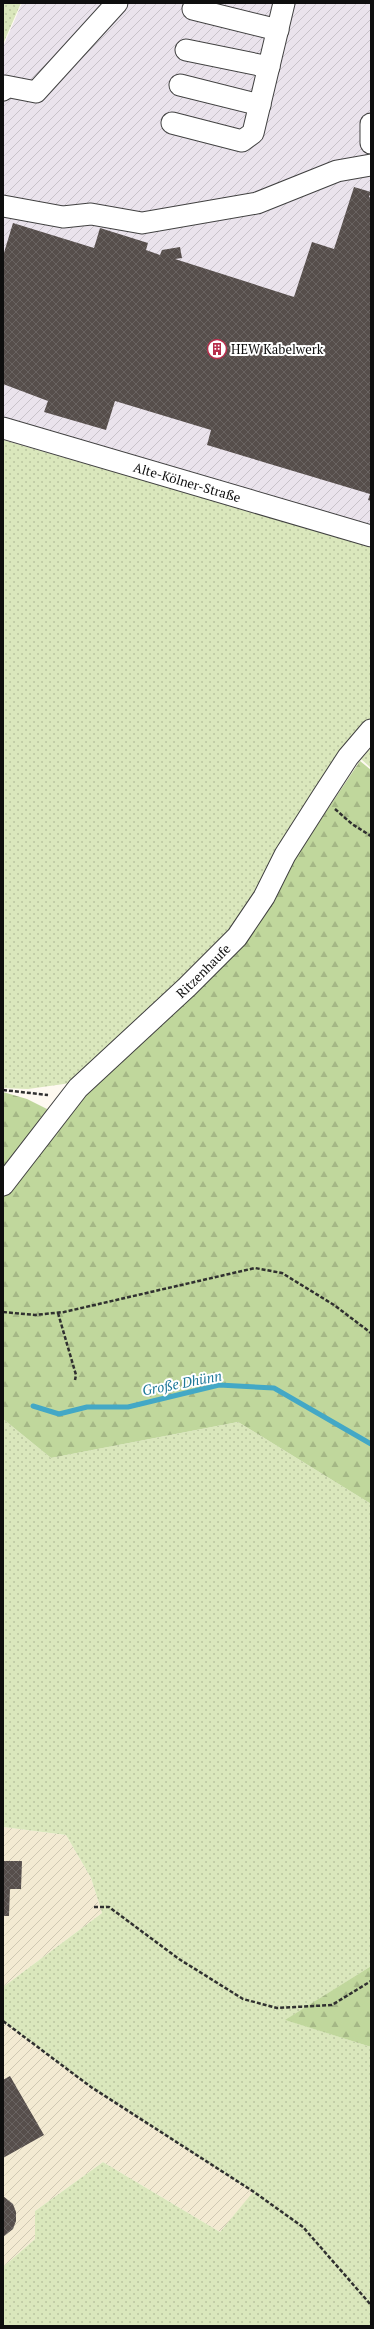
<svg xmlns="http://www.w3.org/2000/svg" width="374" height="2329" font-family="'PT Serif',serif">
  <defs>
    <pattern id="industrial-furrows" width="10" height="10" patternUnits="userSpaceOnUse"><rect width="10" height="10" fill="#eae3ec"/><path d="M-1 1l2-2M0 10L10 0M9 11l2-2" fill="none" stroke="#c8c2c9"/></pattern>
    <pattern id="farmland-furrows" width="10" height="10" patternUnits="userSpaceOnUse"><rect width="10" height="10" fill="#f3ead2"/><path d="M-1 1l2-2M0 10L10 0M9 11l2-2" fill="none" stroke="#cfc8b3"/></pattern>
    <pattern id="grass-dots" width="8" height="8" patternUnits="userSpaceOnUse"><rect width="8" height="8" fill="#dae7bc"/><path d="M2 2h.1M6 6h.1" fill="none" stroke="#bac5a0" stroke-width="1.8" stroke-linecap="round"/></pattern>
    <pattern id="forest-firs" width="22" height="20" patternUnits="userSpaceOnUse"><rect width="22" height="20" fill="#c0d79c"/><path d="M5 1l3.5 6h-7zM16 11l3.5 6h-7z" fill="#a4b785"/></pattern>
    <pattern id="building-cross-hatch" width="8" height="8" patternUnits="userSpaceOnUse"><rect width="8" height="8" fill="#564e4b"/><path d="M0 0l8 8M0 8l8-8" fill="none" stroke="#696361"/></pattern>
  </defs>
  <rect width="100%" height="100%" fill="#fef9f0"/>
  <path fill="url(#industrial-furrows)" d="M22 3H371V536L3 423V47Z"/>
  <path fill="url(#farmland-furrows)" d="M3 1827 66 1835 91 1878 102 1913 3 1987Z
    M3 2021 91 2087 254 2192 220 2232 103 2162 35 2211V2239L3 2267Z"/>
  <path fill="url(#grass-dots)" d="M3 3H21L3 44Z
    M3 440 371 546V722L256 890 231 931 71 1083 28 1089 3 1088Z
    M371 748V768L361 759Z
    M3 1419 51 1458 238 1422 371 1504V1966L286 2020 371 2047V2326H3V2267L35 2239V2211L103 2162 220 2232 253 2192 91 2087 3 2021V1987L102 1913 91 1878 66 1835 3 1827Z"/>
  <path fill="url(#forest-firs)" d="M360 761 371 770V1504L238 1422 51 1458 3 1419V1092L27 1099 63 1117 81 1090 195 994 243 944 293 861Z
    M371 1966V2047L285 2020Z"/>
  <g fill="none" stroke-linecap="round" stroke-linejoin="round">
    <path stroke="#43a8c6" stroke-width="5" d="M33 1406 59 1414 87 1407H128L219 1385 274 1388 371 1444"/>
  </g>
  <path fill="url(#building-cross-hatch)" d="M354 187 371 192 369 197 371 198V501L368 500 370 494 207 445 211 430 115 401 106 430 44 412 48 401 3 384V256L13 223 94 248 100 228 148 243 146 250 160 255 162 250 180 247 182 258 175 259 294 297 312 242 334 249Z
    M3 1861H22L21 1889H10L9 1916H3Z
    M10 2076 44 2135 3 2158V2080Z
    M3 2196 13 2204 16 2212V2221L13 2229 3 2237Z"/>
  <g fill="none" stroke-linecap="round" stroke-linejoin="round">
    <g stroke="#414141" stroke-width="23">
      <g id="minor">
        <path d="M193 9 278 30"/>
        <path d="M186 50 269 67"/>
        <path d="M180 85 260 105"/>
        <path d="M3 90 5 86 36 92 117 3"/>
        <path d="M172 123 242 141 253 133 284 3"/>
        <path d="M371 124V143"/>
        <path d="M3 206 63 217 91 214 142 223 257 203 337 171 371 165"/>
        <path id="s1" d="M3 428 371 536"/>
        <path id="s2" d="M3 1185 78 1088 187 987 237 937 264 897 285 855 322 797 348 757 371 730"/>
      </g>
    </g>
    <path stroke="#303030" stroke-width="2.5" stroke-dasharray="4 2" stroke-linecap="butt" d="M335 809 352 824 371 836
      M3 1090 48 1095
      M3 1312 35 1315 64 1312 255 1268 282 1273 334 1305 371 1333
      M58 1313 76 1375 75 1380
      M94 1907H109L179 1959 243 1999 277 2008 332 2005 371 1981
      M3 2021 91 2087 254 2192 303 2227 371 2305"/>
    <use href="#minor" stroke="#fff" stroke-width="21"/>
  </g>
  <defs>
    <g id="building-ring" transform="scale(1)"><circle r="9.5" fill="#fff" stroke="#b72e4c" stroke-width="1.5"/><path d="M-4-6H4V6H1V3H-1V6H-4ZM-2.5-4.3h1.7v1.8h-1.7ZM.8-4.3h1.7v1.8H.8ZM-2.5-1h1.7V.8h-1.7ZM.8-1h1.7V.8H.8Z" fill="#b72e4c"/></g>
  </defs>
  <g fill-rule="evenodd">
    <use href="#building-ring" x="217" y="349"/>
  </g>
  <g text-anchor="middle" stroke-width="4" stroke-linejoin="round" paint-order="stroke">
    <g font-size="13" fill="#0e0e0e" stroke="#fff" text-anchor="start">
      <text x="231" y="354">HEW Kabelwerk</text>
    </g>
    <g font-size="13" fill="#0e0e0e" stroke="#fff">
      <text dy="5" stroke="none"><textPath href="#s1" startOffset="192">Alte-Kölner-Straße</textPath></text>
      <text dy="5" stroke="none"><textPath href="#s2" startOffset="294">Ritzenhaufe</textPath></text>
    </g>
    <g font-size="14" font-style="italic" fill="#1e7999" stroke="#fff">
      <text transform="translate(182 1383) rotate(-11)" y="5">Große Dhünn</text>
    </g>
  </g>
  <rect width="374" height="2329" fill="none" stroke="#0e0e0e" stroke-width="8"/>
</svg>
